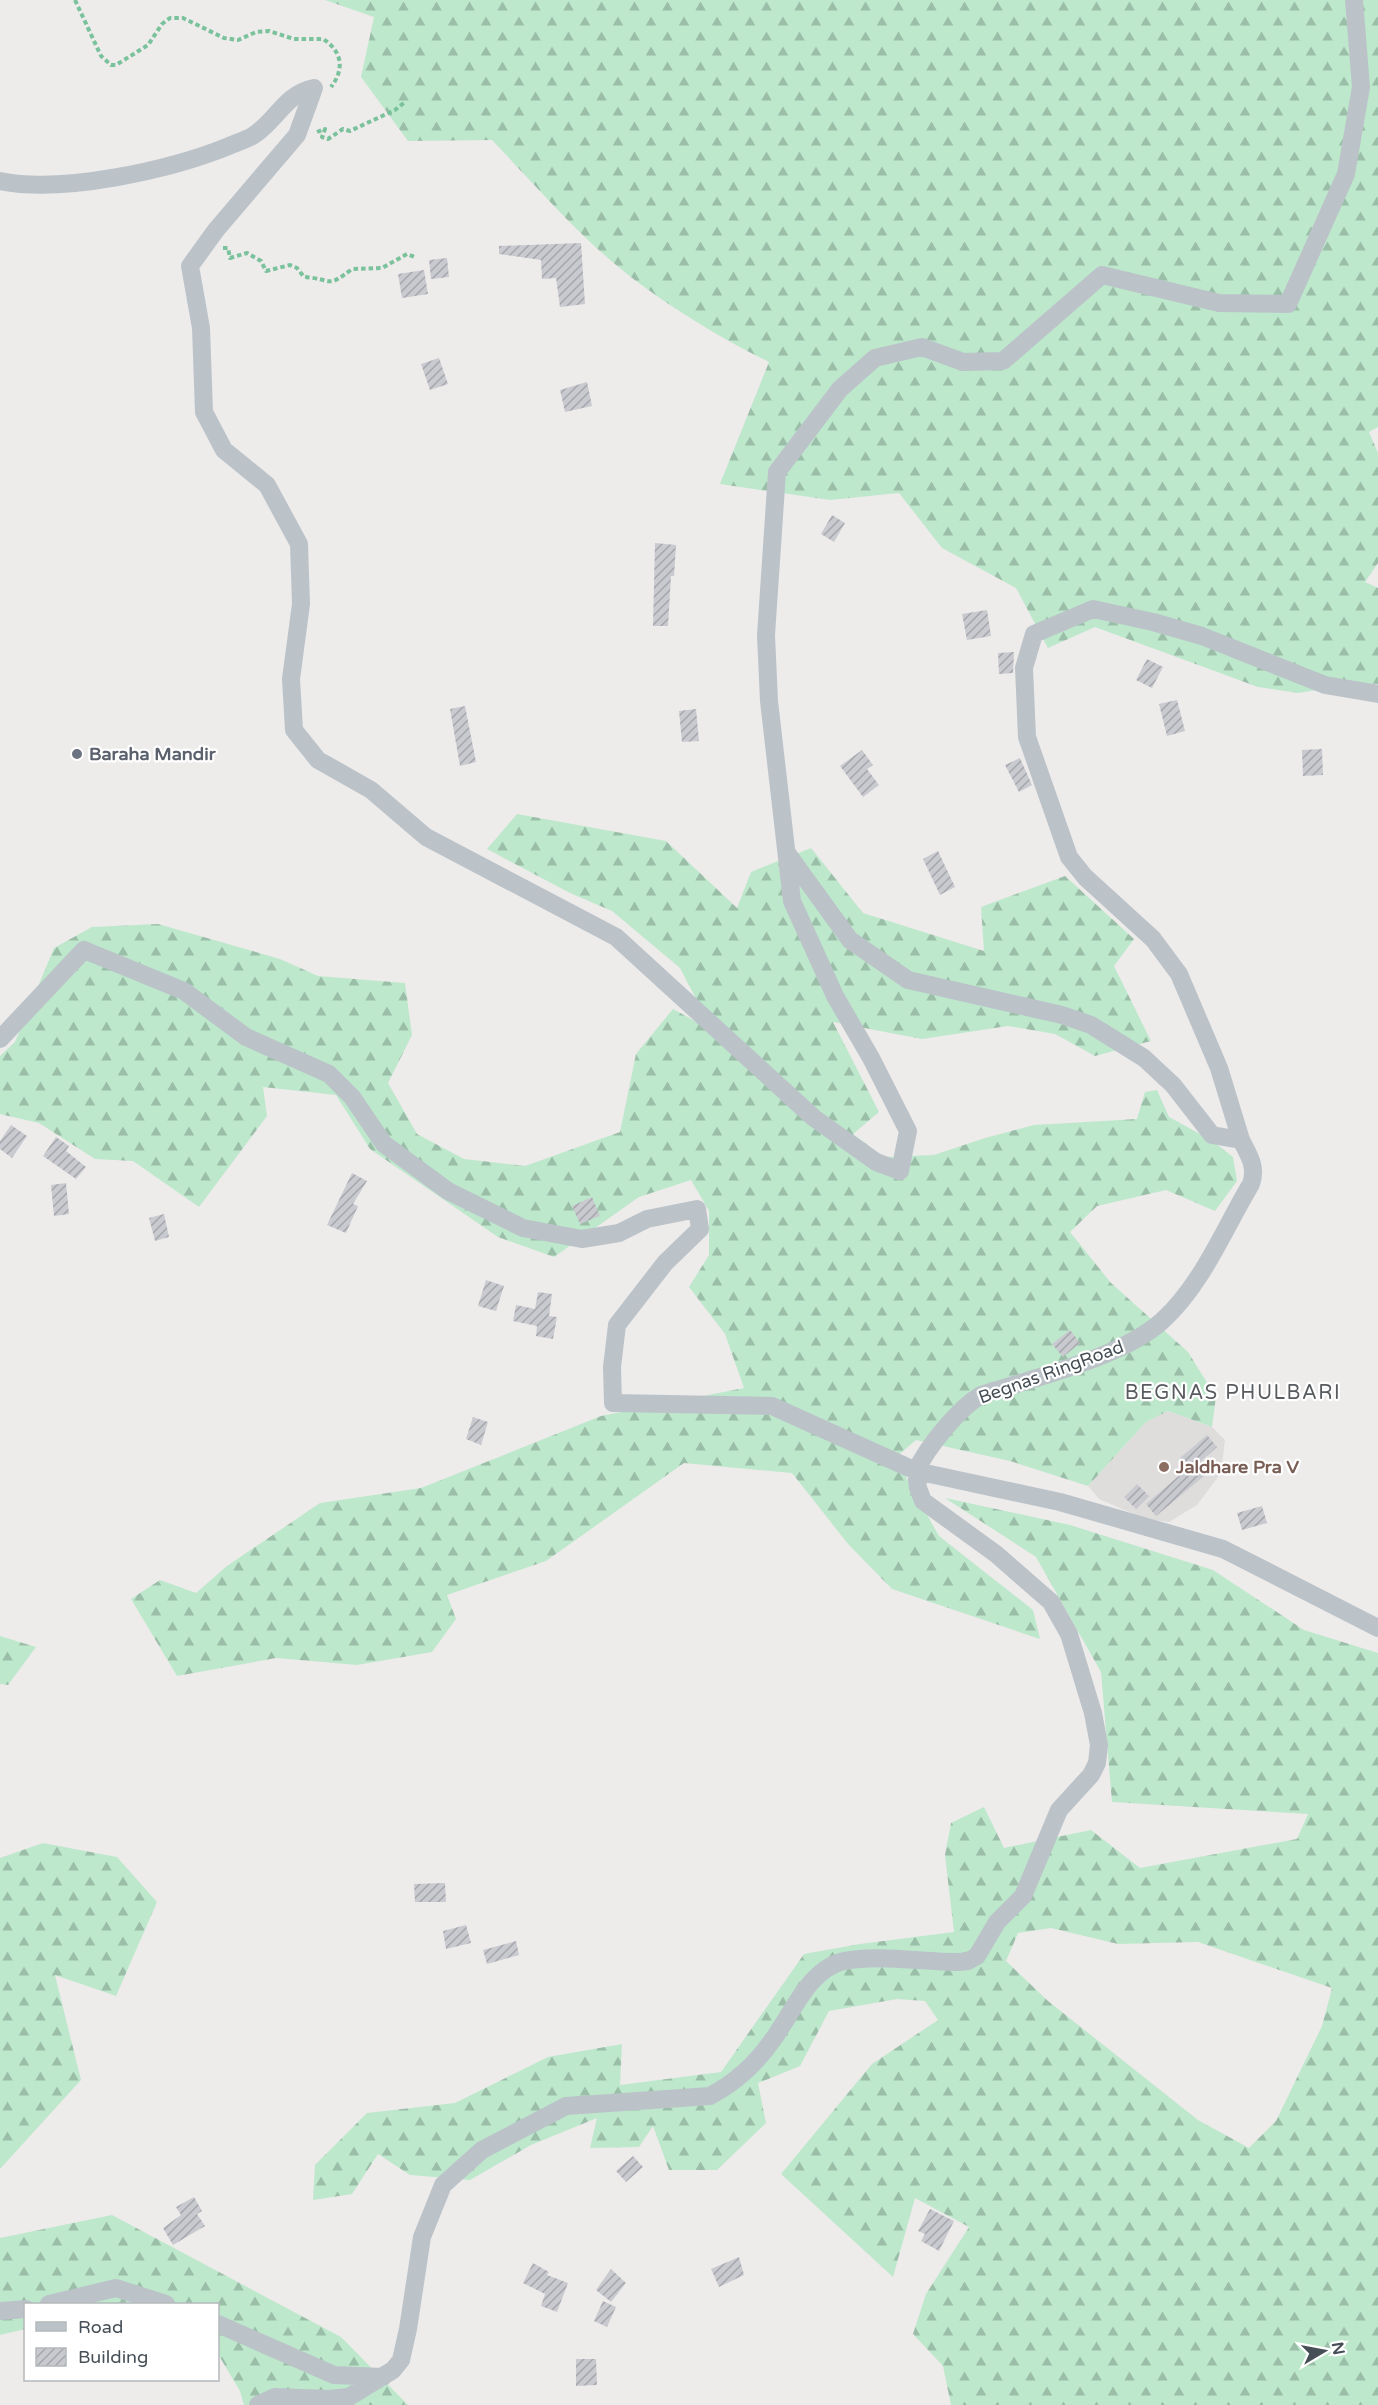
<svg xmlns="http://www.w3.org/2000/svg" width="1378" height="2405" font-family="'Varela Round',sans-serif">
  <defs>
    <pattern id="forest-firs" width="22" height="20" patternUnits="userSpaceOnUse" patternTransform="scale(1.5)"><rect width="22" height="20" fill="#bde8cc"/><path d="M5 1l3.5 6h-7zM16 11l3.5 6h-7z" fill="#9bbea8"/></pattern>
    <pattern id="building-hatch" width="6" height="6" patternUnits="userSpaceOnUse" patternTransform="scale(1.5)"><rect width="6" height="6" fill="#c9cad0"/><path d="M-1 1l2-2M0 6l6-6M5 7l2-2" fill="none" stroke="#a5a6ac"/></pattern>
  </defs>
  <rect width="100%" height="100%" fill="#eeebeb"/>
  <path fill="#dfdcdc" d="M1168 1411 1212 1427 1225 1440 1221 1473 1197 1505 1169 1522 1145 1519 1099 1499 1088 1486 1146 1422Z"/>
  <path fill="url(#forest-firs)" fill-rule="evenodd" d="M325 0H1378V427L1369 432 1378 453V563L1365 582 1378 588V684L1360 683 1298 693 1258 687 1095 627 1048 648 1016 588 942 548 899 493 830 500 720 484 769 362C722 339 678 312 636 281 583 241 538 188 492 140L408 141 361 77 374 17Z
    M517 814 666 841 737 908 751 872 811 848 863 913 984 951 981 907 1065 876 1134 939 1114 966 1151 1041 1095 1056 1055 1034 1008 1026 922 1039 833 1022 879 1112 853 1134 884 1157 934 1155 985 1138 1034 1125 1137 1119 1145 1092 1157 1090 1169 1117 1211 1140 1233 1157 1237 1181 1215 1211 1166 1190 1097 1206 1070 1232 1111 1283 1188 1352 1216 1397 1212 1427 1168 1411 1146 1422 1088 1486 1010 1461 916 1440 895 1458 939 1536 1033 1610 1040 1639 892 1589 848 1544 792 1473 684 1463 546 1561 447 1595 456 1619 432 1652 357 1665 276 1658 177 1676 131 1599 160 1580 196 1593 227 1566 320 1503 421 1488 601 1416 744 1388 725 1334 689 1287 709 1255V1211L691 1180 639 1197 554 1257 498 1237 370 1149 336 1095 263 1087 267 1116 199 1207 133 1161 95 1159 39 1123 0 1114V1056L15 1042 54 948 92 927 158 924 280 959 318 976 405 983 412 1035 388 1083 417 1134 464 1159 525 1166 620 1132 636 1054 673 1009 713 1031 680 968 612 911 570 893 487 849Z
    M945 1498 1070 1525 1213 1570 1304 1630 1378 1653V2405H951L943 2366 913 2334 926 2294 969 2227 915 2198 893 2277 781 2174 872 2064 938 2020 925 2001 897 1999 829 2011 800 2066 758 2083 766 2123 717 2170H669L653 2126 639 2147 590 2148 597 2118 531 2145 470 2180 410 2175 378 2154 352 2194 313 2200 315 2165 367 2113 455 2103 548 2057 622 2044 620 2085 721 2072 804 1954 860 1944 954 1932 945 1855 951 1823 984 1807 1004 1848 1091 1830 1140 1868 1297 1839 1308 1814 1112 1802 1101 1672 1036 1557ZM1051 1928 1118 1944 1198 1942 1332 1988 1322 2026 1276 2121 1249 2148 1198 2120 1048 2001 1006 1961 1018 1933Z
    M0 1636 36 1647 8 1685 0 1684Z
    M43 1843 117 1857 157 1902 116 1996 55 1975 81 2080 0 2169V1858Z
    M112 2215 341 2337 408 2405H244L240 2391 218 2354V2304H26L25 2329 0 2335V2238Z"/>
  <path fill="url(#building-hatch)" d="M581 243 585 304 560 307 556 278 542 279 541 260 499 254V246Z
    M447 258 449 277 431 279 429 260Z
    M424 270 428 294 402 298 398 274Z
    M439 358 448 384 430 390 421 364Z
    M587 382 592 406 565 412 560 390Z
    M832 515 845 523 834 542 821 534Z
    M655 543 676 545 674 576H671L668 626H653Z
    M987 610 991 636 967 640 962 614Z
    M1014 652 1013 673 999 674 998 653Z
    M1147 659 1163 667 1152 688 1136 680Z
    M1177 700 1185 731 1167 736 1159 704Z
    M465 706 476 762 460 766 450 709Z
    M696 709 699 741 682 742 679 711Z
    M1322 749 1323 775 1303 776 1302 750Z
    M862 750 873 765 867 769 879 785 863 797 840 766Z
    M1020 758 1032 785 1019 792 1005 765Z
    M938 851 955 887 940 895 923 859Z
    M11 1125 27 1136 12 1158 0 1149V1141Z
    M56 1137 69 1146 66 1151 86 1167 76 1179 43 1156Z
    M352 1173 367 1181 353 1204 358 1206 346 1233 327 1225Z
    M66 1183 69 1214 54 1216 51 1185Z
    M592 1197 600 1216 580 1224 572 1206Z
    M164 1214 169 1237 155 1241 149 1218Z
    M486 1280 504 1286 496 1311 478 1306Z
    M538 1292 552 1294 549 1316 557 1317 553 1339 536 1336 537 1326 513 1321 516 1305 535 1309Z
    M1070 1330 1080 1343 1063 1357 1052 1344Z
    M473 1417 488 1422 481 1445 466 1439Z
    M1207 1435 1217 1447 1201 1461 1210 1471 1156 1516 1146 1504 1188 1468 1180 1458Z
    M1137 1484 1149 1496 1136 1509 1124 1497Z
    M1262 1506 1267 1523 1242 1530 1237 1513Z
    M445 1883 446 1902H415L414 1884Z
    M466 1925 471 1943 446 1949 443 1931Z
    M516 1941 519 1955 487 1964 483 1950Z
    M633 2156 643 2167 626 2182 616 2171Z
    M194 2197 202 2211 197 2214 205 2226 173 2245 163 2228 181 2215 176 2207Z
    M930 2209 954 2221 939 2251 921 2241 925 2234 918 2231Z
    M739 2257 744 2275 719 2287 711 2269Z
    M533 2263 549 2272 547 2275 568 2283 557 2312 541 2306 545 2294 523 2283Z
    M611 2269 626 2283 611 2302 596 2290Z
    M603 2301 616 2307 607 2327 594 2321Z
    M576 2359H596L597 2385 576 2386Z"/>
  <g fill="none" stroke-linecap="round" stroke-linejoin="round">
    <path stroke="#79c29c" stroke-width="4" stroke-dasharray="4.5 3" stroke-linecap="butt" d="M75 0 101 56 111 65H116L148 45 162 24 170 18H183L224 38 238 40 256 32 269 31 294 39H323C342 51 345 69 331 87
      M317 132 325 129 322 137 328 139 343 129 350 131 395 110 405 102
      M223 248H228L230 258 247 253 261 261 266 271 290 265 297 268 304 277C334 279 326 289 352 269L382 268 407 254 415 257"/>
    <path stroke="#bbc3c9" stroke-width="18" d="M0 181C62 194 170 170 229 146 237 142 247 140 254 135 277 120 285 94 314 88L297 135 216 230 190 266 201 328 204 412 224 450 267 485 299 544 301 604 291 679 294 730 318 760 371 790 426 837 616 937 814 1118 876 1162 900 1171 908 1131 871 1058 835 996 792 901 769 701 766 635 777 472 840 389 875 358 922 347 963 362 1003 361 1102 275 1219 303 1288 304 1346 174 1361 87 1354 0
      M0 1039 84 950 184 991 246 1037 329 1074 352 1097 384 1144 448 1191 523 1228 582 1239 619 1233 647 1219 697 1209 700 1229 665 1263 617 1325 612 1367 613 1403 772 1406 916 1471 1060 1502 1223 1549 1378 1628
      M1241 1140 1219 1068 1179 974 1153 939 1085 877 1069 857 1027 737 1024 668 1034 634 1093 609 1153 622 1202 636 1325 685 1378 694
      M49 2304 116 2288 166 2304
      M0 2311 26 2309
      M218 2324 334 2375 383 2377
      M258 2405 275 2397 329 2399 349 2397 393 2370 401 2360 408 2329 422 2237 443 2185 482 2150 566 2106 710 2096C737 2082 757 2063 774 2038 793 2012 809 1969 844 1961 877 1954 923 1962 959 1962L968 1961 977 1956 997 1922 1023 1896 1059 1810 1091 1775 1097 1763 1099 1745 1093 1713 1069 1634 1051 1602 996 1554 923 1501 918 1488 916 1471C928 1446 958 1409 981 1395 1033 1378 1121 1358 1162 1321 1202 1285 1224 1229 1251 1184 1257 1167 1249 1155 1241 1140L1212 1135 1173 1085 1144 1058 1091 1025 1062 1015 908 980 850 940 787 853"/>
  </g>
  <circle fill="#6b7280" stroke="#fff" stroke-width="2" cx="77" cy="754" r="6"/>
  <circle fill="#8d6e63" stroke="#fff" stroke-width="2" cx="1164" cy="1467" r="6"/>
  <g text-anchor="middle" stroke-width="4.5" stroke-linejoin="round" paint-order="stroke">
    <g font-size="18" font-weight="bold" fill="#5b616d" stroke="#fff" text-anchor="start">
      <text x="89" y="760">Baraha Mandir</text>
    </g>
    <g font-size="18" fill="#464f56" stroke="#fff">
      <text transform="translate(1051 1372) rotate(-20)" y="6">Begnas RingRoad</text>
    </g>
    <g font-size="18" font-weight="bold" fill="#785e54" stroke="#fff" text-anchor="start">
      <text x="1176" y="1473">Jaldhare Pra V</text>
    </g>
    <g font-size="20" letter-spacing="1.5" fill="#595c5f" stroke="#fff">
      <text x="1233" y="1399">BEGNAS PHULBARI</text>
    </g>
  </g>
  <rect x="24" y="2303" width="195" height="78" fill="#ffffff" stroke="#b5b9bb" stroke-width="1.5"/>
  <rect x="36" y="2322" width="30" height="9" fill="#bbc3c9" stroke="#b5b9bb" stroke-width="1.5"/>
  <text x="78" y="2333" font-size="18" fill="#464f56">Road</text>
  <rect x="36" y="2348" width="30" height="18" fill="url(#building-hatch)" stroke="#b5b9bb" stroke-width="1.5"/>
  <text x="78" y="2363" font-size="18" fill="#464f56">Building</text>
  <g transform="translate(1324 2351) rotate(80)" stroke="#ffffff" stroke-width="4.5" paint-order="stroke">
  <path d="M0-4.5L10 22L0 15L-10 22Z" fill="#464f56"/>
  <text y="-9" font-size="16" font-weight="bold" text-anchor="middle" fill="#464f56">N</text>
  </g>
</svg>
